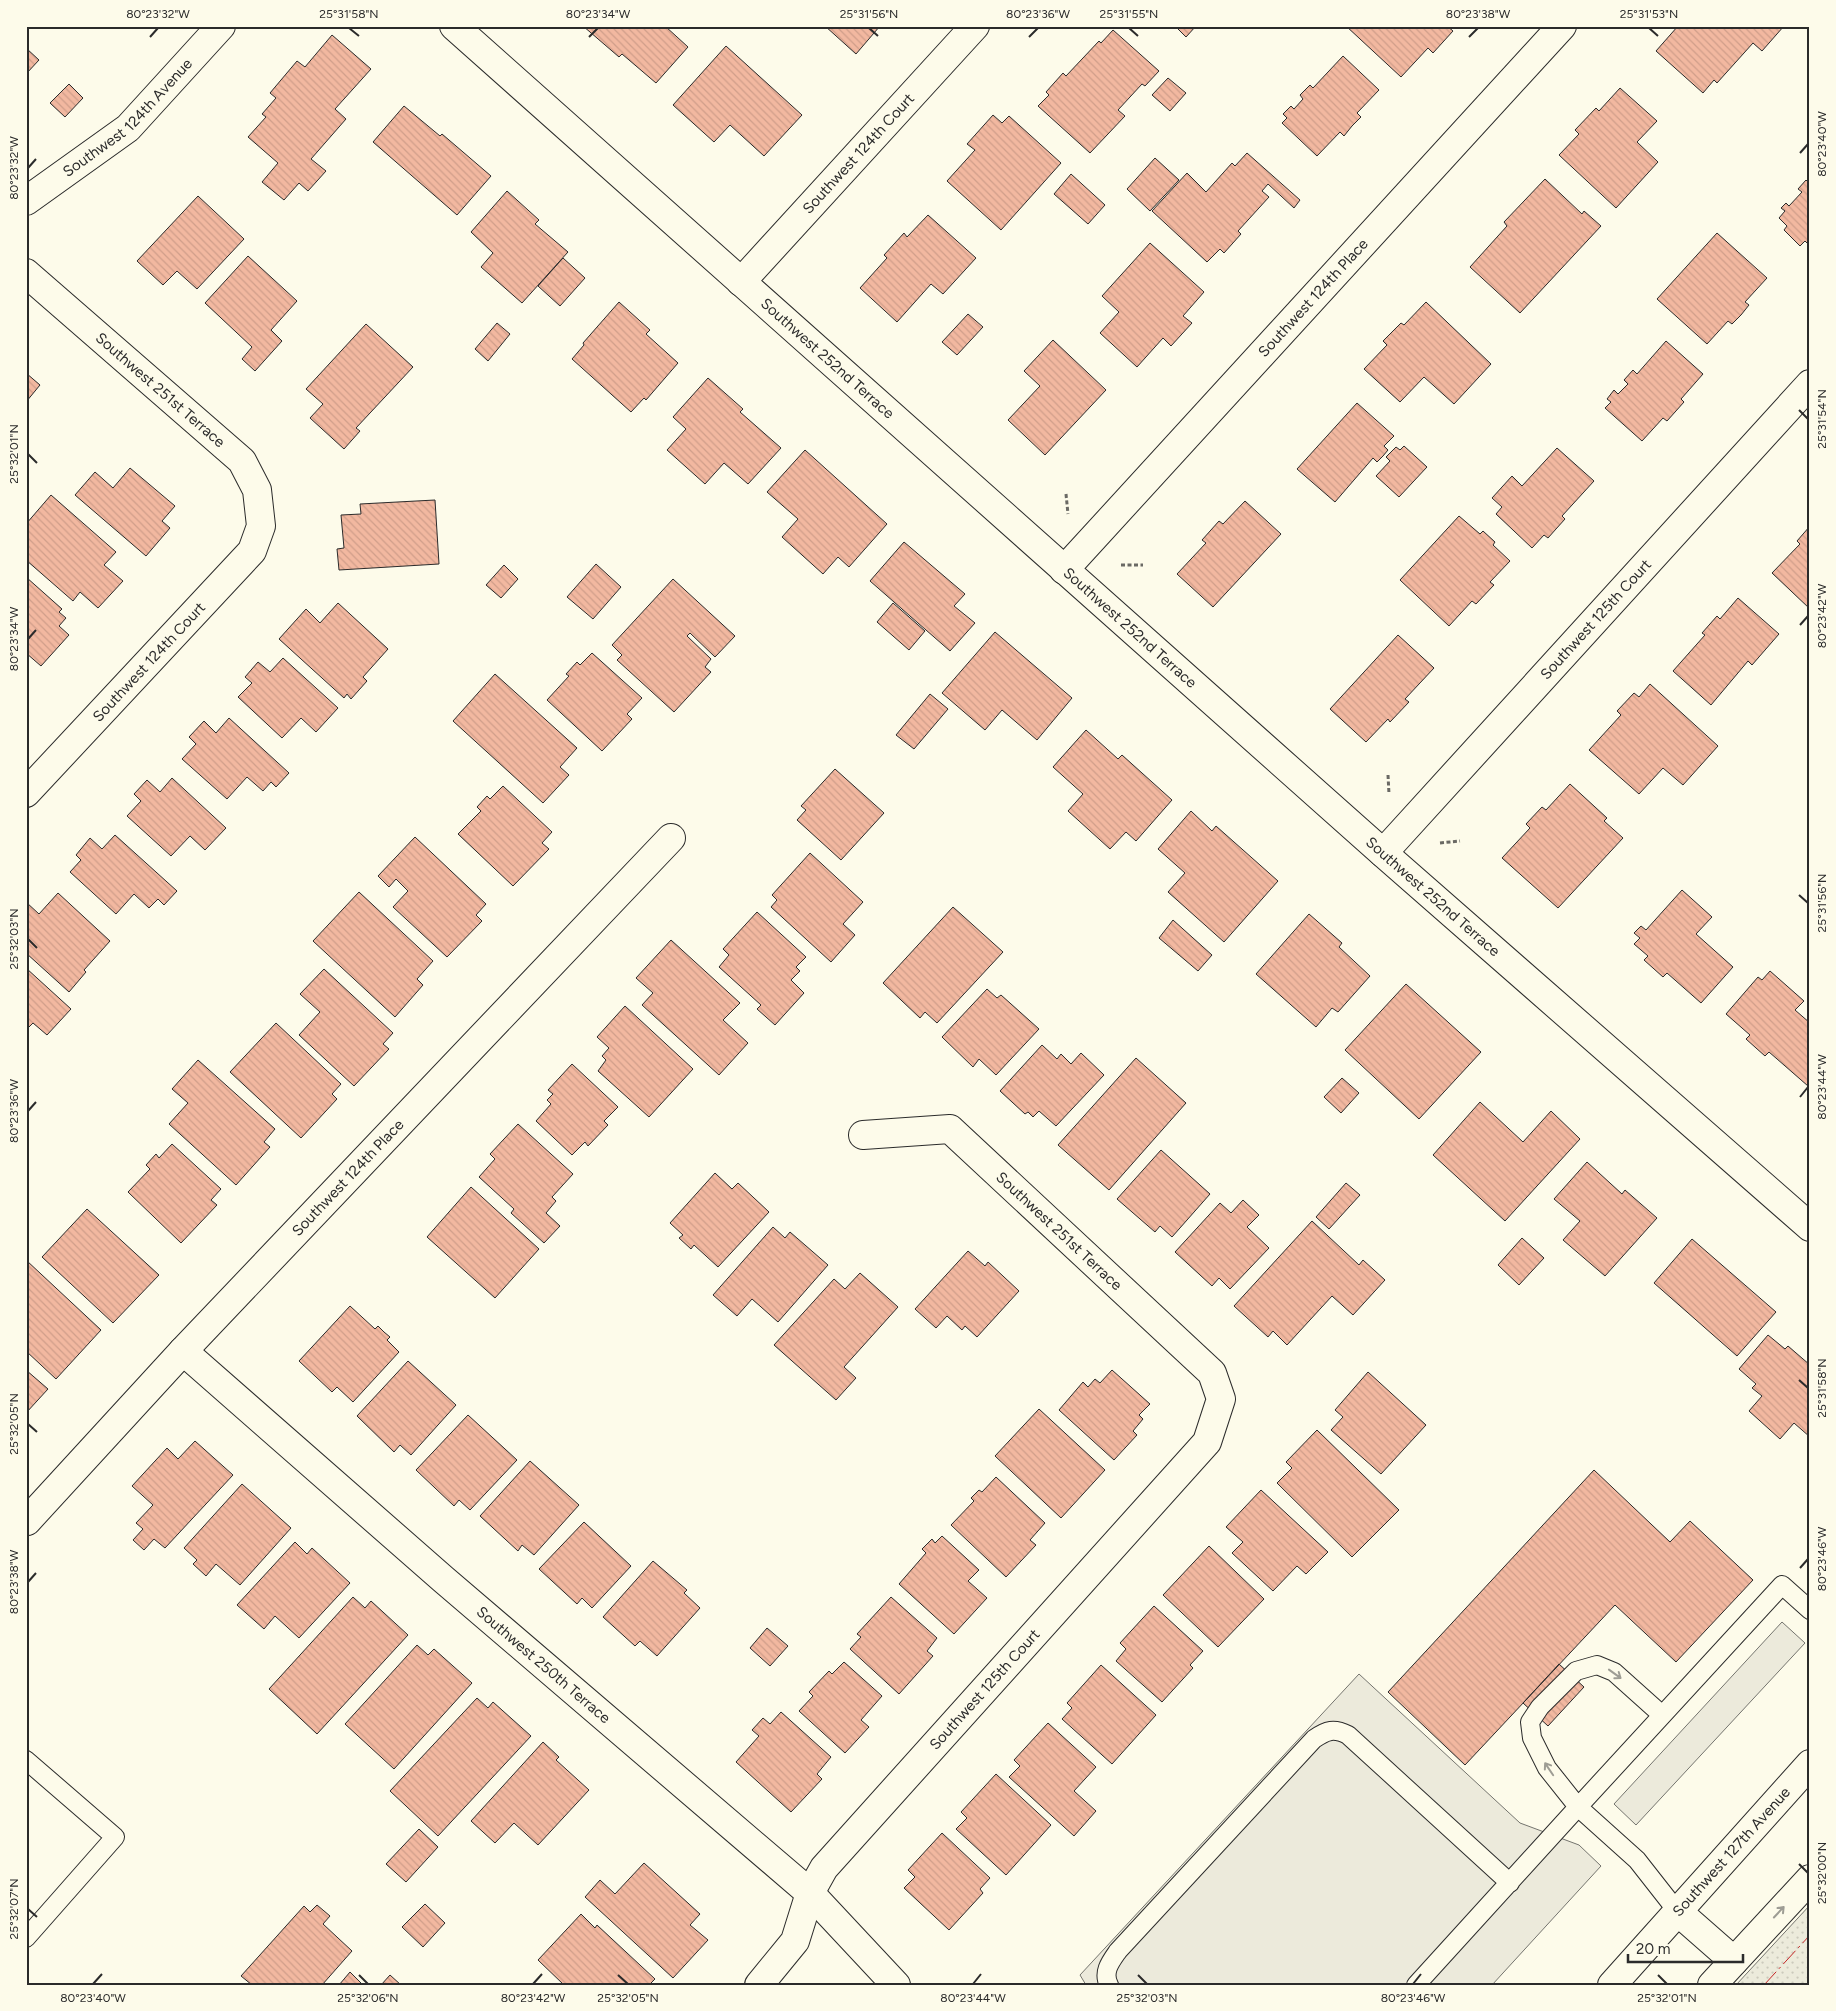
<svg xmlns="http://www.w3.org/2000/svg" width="1836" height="2011" font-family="Figtree,sans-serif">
  <defs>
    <pattern id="park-dots" width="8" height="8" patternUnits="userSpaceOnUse" patternTransform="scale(1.25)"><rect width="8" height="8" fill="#ecebdb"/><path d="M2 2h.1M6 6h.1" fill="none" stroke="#cbcabc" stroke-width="1.8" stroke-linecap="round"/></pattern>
    <pattern id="building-back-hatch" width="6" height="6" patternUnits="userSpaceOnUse" patternTransform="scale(1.25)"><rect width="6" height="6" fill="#f2b8a0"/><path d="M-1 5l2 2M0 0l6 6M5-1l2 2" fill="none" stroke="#d09e8a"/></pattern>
  </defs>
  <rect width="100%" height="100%" fill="#fdfbea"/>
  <path fill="url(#park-dots)" stroke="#74746e" d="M1810 1905V1985H1736Z"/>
  <path fill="#eceadb" stroke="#74746e" d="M1782 1622 1805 1643 1636 1825 1614 1804Z
    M1359 1674 1520 1823 1579 1845 1601 1866 1492 1985H1086L1080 1975Z"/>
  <path fill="url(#building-back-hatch)" stroke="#2b2b2b" d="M583 26H665L688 47 656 83 622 54 619 57Z
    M825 26H880L856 54Z
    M1175 26H1196L1186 37Z
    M1346 26H1447L1453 31 1433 53 1428 48 1401 77Z
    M1678 26H1784L1762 51 1753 43 1717 83 1714 80 1703 93 1656 51Z
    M1113 30 1159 71 1145 86 1142 84 1118 110 1125 116 1090 153 1038 106 1049 95 1046 92 1063 73 1066 76 1099 41 1101 43Z
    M332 35 371 69 335 109 346 119 311 159 326 171 308 191 299 183 284 200 262 182 278 163 248 137 266 117 262 114 276 98 270 93 297 61 305 67Z
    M726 46 802 115 764 156 730 125 714 142 673 105Z
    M26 48 39 60 26 74Z
    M1343 56 1379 90 1357 113 1361 117 1352 126 1344 136 1340 132 1317 156 1282 123 1287 118 1283 114 1291 106 1294 109 1303 99 1300 95 1310 85 1313 88Z
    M1168 78 1186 93 1170 111 1152 95Z
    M69 84 83 98 65 117 50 103Z
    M1620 88 1657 121 1637 142 1658 162 1616 208 1559 155 1579 134 1575 130 1596 108 1599 111Z
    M404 106 440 136 442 134 491 176 457 215 373 142Z
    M993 115 1002 123 1009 116 1061 163 1001 230 947 181 975 150 967 144Z
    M1247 153 1300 200 1294 208 1268 184 1262 191 1269 197 1238 231 1241 234 1224 253 1220 249 1207 262 1152 211 1187 173 1206 192 1232 163 1235 166Z
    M1155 158 1179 180 1150 211 1127 189Z
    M1071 174 1105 205 1088 224 1054 194Z
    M1545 179 1582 214 1584 211 1601 226 1520 313 1470 267 1507 226 1504 222Z
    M1806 180 1810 184V246L1805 241 1800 246 1784 230 1787 226 1779 218 1785 211 1781 208 1786 203 1789 206 1802 192 1798 189Z
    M507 191 539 220 535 224 568 252 522 303 481 267 493 253 471 232Z
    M198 196 244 239 197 289 177 271 163 285 137 261Z
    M928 215 976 258 943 294 931 284 897 322 860 288 887 258 884 255 904 233 907 237Z
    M1717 233 1767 278 1745 302 1749 305 1741 315 1732 324 1728 321 1707 344 1657 299Z
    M1150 243 1204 292 1183 316 1192 323 1171 346 1163 338 1137 367 1100 333 1119 312 1102 296Z
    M248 256 297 301 271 330 282 341 255 371 242 359 252 347 205 303Z
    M563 258 585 278 560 306 538 286Z
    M619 302 650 330 646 334 678 363 646 400 644 398 631 412 572 359 584 345 583 343Z
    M1426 302 1491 364 1454 404 1424 377 1400 402 1364 369 1387 345 1383 341 1401 323 1404 325Z
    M968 314 983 327 957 355 942 342Z
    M497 323 510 334 488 361 475 349Z
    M366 324 413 367 356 428 360 431 344 449 310 418 323 404 306 389Z
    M1053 340 1106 390 1045 455 1008 420 1040 386 1024 371Z
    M1666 341 1703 374 1681 399 1684 402 1667 421 1663 418 1642 441 1605 408 1611 402 1607 399 1614 390 1618 394 1628 384 1624 380 1633 370 1637 374Z
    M26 373 40 385 26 402Z
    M708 378 743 409 740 412 781 448 748 484 724 463 705 484 667 450 686 429 673 417Z
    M1357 403 1394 436 1384 446 1388 450 1383 456 1377 462 1373 458 1335 502 1297 469Z
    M1404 446 1427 467 1399 497 1376 476 1390 461 1386 457 1396 447 1400 450Z
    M1557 448 1594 481 1562 516 1565 519 1556 529 1548 538 1544 535 1532 548 1496 514 1502 507 1492 498 1512 476 1522 486Z
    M805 450 887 524 849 567 838 557 823 574 782 537 798 519 767 492Z
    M130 468 175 506 162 521 170 528 146 556 75 495 95 472 113 488Z
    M51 495 116 552 104 565 123 581 98 608 80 592 73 601 26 560V524Z
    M435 500 439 564 339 570 337 549 344 548 341 515 361 514 360 504Z
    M1245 501 1281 534 1213 607 1177 574 1206 543 1202 540 1219 521 1223 524Z
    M1459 516 1480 534 1483 531 1495 542 1493 545 1510 561 1490 582 1494 585 1476 604 1472 601 1449 626 1400 580Z
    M1810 526V609L1772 573 1800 544 1797 541Z
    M904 542 965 594 954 606 975 623 950 651 870 581Z
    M596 564 621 587 593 619 567 597Z
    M504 565 518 579 501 598 486 585Z
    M26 577 62 609 59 612 66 618 59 626 69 635 41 666 26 653Z
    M673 579 735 636 715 657 690 633 687 636 711 659 705 667 711 672 674 712 617 660 622 655 612 645Z
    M1738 598 1779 634 1752 665 1748 661 1711 705 1673 671 1705 635 1702 633 1717 616 1720 619Z
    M338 603 388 649 363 677 367 681 351 699 347 694 344 698 279 639 306 609 320 623Z
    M893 603 925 631 909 650 877 622Z
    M995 632 1072 698 1037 740 1002 710 985 730 942 693Z
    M1398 635 1434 668 1405 699 1409 702 1390 722 1388 719 1366 742 1330 709Z
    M592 653 642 698 627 714 632 719 602 751 547 700 569 676 566 674 577 662 580 665Z
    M283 658 338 708 316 732 301 718 282 738 238 697 252 683 245 677 258 662 270 672Z
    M495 674 577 748 560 767 569 775 543 803 453 721Z
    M1650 684 1718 746 1683 785 1663 768 1639 794 1589 750 1621 715 1617 711 1634 693 1639 697Z
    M930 694 948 709 914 749 896 735Z
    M229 718 289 773 276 787 271 782 263 791 247 777 227 799 182 759 196 744 189 737 204 721 216 733Z
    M1086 730 1118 759 1122 755 1172 800 1136 841 1126 832 1110 849 1068 811 1083 794 1053 767Z
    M835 769 884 813 841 860 797 820 806 810 801 806Z
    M172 778 226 828 205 850 190 836 171 856 127 816 141 801 134 794 147 780 160 792Z
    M1570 784 1607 818 1604 821 1623 838 1558 908 1502 858 1530 828 1526 824 1542 807 1546 810Z
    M503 786 552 832 542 843 549 849 513 886 458 834 481 811 477 807 487 796 490 799Z
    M1191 811 1212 831 1216 826 1278 881 1224 942 1168 892 1185 873 1158 849Z
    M115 835 177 891 164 905 158 899 149 908 134 894 116 914 70 872 81 860 76 855 90 838 102 849Z
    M415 837 486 904 476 915 482 921 447 957 393 907 408 891 396 879 389 887 378 876Z
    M810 853 863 902 843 924 855 935 831 962 771 907 777 900 772 895Z
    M1682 890 1712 917 1696 934 1733 967 1701 1003 1667 973 1663 977 1644 960 1648 956 1634 944 1640 938 1634 933 1641 926 1646 930Z
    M359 892 433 961 417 979 423 985 395 1017 313 941Z
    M58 893 110 941 84 970 86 972 69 992 26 953V902L39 914Z
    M953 907 1003 952 937 1023 925 1012 920 1018 883 983Z
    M757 912 806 957 796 967 800 971 791 980 804 993 775 1025 757 1009 761 1005 719 967 729 955 723 949Z
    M1309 914 1342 943 1339 947 1370 976 1338 1012 1332 1008 1316 1027 1256 974Z
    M1173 920 1212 955 1198 971 1159 938Z
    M671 940 740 1003 723 1020 748 1043 719 1075 642 1005 653 993 636 978Z
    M26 968 71 1009 47 1035 33 1023 26 1030Z
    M324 969 393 1033 383 1044 389 1049 354 1086 299 1035 320 1012 300 994Z
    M1770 971 1804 1001 1795 1010 1810 1023V1085L1808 1086 1769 1052 1765 1056 1756 1048 1746 1039 1750 1035 1726 1014 1758 977 1762 980Z
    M1406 984 1481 1052 1419 1119 1345 1050Z
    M987 989 997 998 1001 995 1039 1029 996 1075 979 1059 973 1067 942 1037Z
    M625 1006 693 1069 649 1117 598 1071 606 1060 602 1056 609 1048 597 1037Z
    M276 1023 341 1084 332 1094 337 1099 301 1138 230 1072Z
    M1042 1045 1057 1059 1061 1054 1071 1064 1081 1053 1104 1075 1056 1126 1039 1111 1033 1117 1028 1112 1025 1114 1000 1091Z
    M1136 1058 1186 1103 1109 1190 1058 1145Z
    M198 1060 275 1129 264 1142 270 1147 236 1185 169 1124 188 1103 172 1089Z
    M572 1064 618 1107 604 1121 608 1125 588 1146 585 1142 572 1155 536 1121 551 1104 547 1100 553 1094 548 1090Z
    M1342 1078 1359 1093 1341 1113 1324 1097Z
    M1480 1102 1523 1142 1551 1111 1580 1139 1505 1221 1433 1155Z
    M518 1124 573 1174 552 1197 556 1201 546 1213 560 1226 544 1243 511 1213 514 1209 479 1177 495 1159 490 1154Z
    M172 1144 221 1189 211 1200 217 1205 181 1243 128 1192 150 1169 146 1165 156 1154 159 1158Z
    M1161 1150 1210 1194 1172 1237 1160 1226 1155 1232 1117 1199Z
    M1587 1162 1622 1194 1625 1190 1657 1218 1605 1276 1563 1240 1580 1221 1554 1199Z
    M715 1173 732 1189 738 1183 769 1212 718 1267 694 1245 691 1249 679 1238 683 1235 670 1223Z
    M1346 1183 1360 1195 1329 1229 1316 1217Z
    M471 1187 539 1249 495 1298 427 1237Z
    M1243 1200 1259 1215 1247 1227 1269 1248 1230 1289 1219 1278 1212 1286 1175 1252 1220 1203 1231 1213Z
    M87 1209 159 1275 113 1323 42 1257Z
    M1312 1221 1359 1265 1363 1260 1385 1280 1353 1315 1332 1296 1287 1345 1273 1331 1268 1337 1234 1306Z
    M773 1227 785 1238 790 1232 828 1265 778 1322 752 1299 737 1316 713 1295Z
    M1522 1238 1544 1258 1519 1285 1498 1265Z
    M1692 1239 1776 1312 1737 1356 1654 1283Z
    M968 1251 985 1266 988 1262 1019 1291 977 1337 965 1326 962 1330 947 1316 936 1328 915 1309Z
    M26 1260 101 1330 56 1379 26 1351Z
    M860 1273 898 1307 844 1367 856 1378 836 1400 774 1345 834 1279 845 1289Z
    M350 1306 375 1329 378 1326 384 1332 390 1337 387 1340 399 1352 353 1402 337 1387 332 1392 299 1361Z
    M1768 1335 1785 1349 1788 1346 1810 1365V1437L1794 1423 1780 1439 1749 1411 1762 1396 1752 1388 1756 1384 1739 1369Z
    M408 1361 456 1405 411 1455 400 1445 394 1452 357 1416Z
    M26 1370 48 1389 26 1413Z
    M1112 1370 1150 1404 1139 1415 1143 1419 1133 1431 1137 1435 1114 1460 1059 1410 1083 1382 1088 1387 1095 1379 1100 1383Z
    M1368 1372 1426 1425 1381 1474 1331 1430 1343 1417 1335 1410Z
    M1039 1409 1105 1470 1061 1518 995 1456Z
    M468 1415 517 1460 470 1510 459 1500 454 1506 416 1470Z
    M1317 1430 1399 1510 1352 1557 1277 1483 1292 1468 1286 1462Z
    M195 1441 233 1475 165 1548 154 1539 144 1550 133 1540 143 1529 136 1523 153 1505 132 1486 167 1448 178 1459Z
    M530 1461 579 1505 534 1555 522 1545 518 1551 480 1516Z
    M1594 1470 1670 1542 1690 1521 1753 1580 1676 1662 1615 1605 1465 1765 1388 1692Z
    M996 1477 1045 1523 1030 1540 1036 1545 1006 1577 951 1525 974 1501 971 1498 979 1490 982 1492Z
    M242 1484 291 1528 240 1585 216 1564 206 1576 193 1564 197 1560 184 1548Z
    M1261 1490 1328 1552 1306 1574 1297 1566 1273 1591 1232 1553 1243 1542 1226 1527Z
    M584 1522 631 1566 592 1608 582 1598 577 1604 539 1569Z
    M942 1536 979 1570 968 1581 987 1598 954 1634 899 1584 926 1553 922 1549 932 1539 935 1543Z
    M295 1542 307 1554 312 1548 350 1583 299 1638 275 1616 264 1629 237 1605Z
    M1209 1546 1264 1599 1218 1647 1163 1595Z
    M653 1561 687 1590 684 1593 700 1608 657 1656 640 1641 635 1646 603 1617Z
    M353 1597 365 1608 371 1601 408 1635 317 1734 269 1689Z
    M891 1597 937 1638 927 1651 933 1656 899 1694 850 1649 861 1637 857 1634Z
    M1154 1606 1203 1651 1190 1665 1193 1668 1162 1702 1116 1661 1126 1649 1120 1643Z
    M767 1628 788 1646 770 1666 750 1648Z
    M417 1645 428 1655 434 1649 472 1683 394 1769 345 1724Z
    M844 1662 882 1696 861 1720 869 1727 845 1753 799 1711 813 1696 809 1692 829 1671 832 1674Z
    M1559 1664 1584 1687 1548 1726 1523 1703Z
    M1101 1665 1156 1715 1112 1764 1062 1719 1072 1708 1067 1703Z
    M477 1698 488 1708 493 1702 531 1736 438 1836 390 1791Z
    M781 1712 831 1757 817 1774 822 1779 791 1812 736 1762 759 1736 752 1730 763 1718 770 1724Z
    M1048 1723 1096 1767 1074 1791 1096 1811 1074 1836 1009 1777 1020 1766 1014 1760Z
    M543 1742 559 1757 556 1760 589 1790 538 1845 514 1823 495 1843 471 1821Z
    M996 1774 1051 1825 1006 1875 956 1829 967 1818 961 1812Z
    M419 1829 438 1847 406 1882 386 1864Z
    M942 1833 990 1878 980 1889 983 1893 949 1930 904 1888 915 1877 908 1870Z
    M644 1863 700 1914 690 1925 708 1940 673 1978 585 1897 600 1880 615 1894Z
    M425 1904 445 1923 423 1947 402 1927Z
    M317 1905 330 1916 323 1924 352 1951 322 1985H252L241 1976 304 1906 310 1912Z
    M581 1914 595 1928 597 1925 655 1979 649 1985H564L538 1960Z
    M350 1972 363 1985H339Z
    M390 1975 401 1985H381Z"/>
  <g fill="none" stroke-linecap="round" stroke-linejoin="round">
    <g stroke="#2b2b2b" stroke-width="20">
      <path id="service" d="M1662 1715 1614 1672 1597 1665 1576 1671 1540 1707 1530 1722 1532 1738 1547 1768 1578 1807 1782 1585 1810 1610
        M26 1760 115 1837 26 1938
        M1109 1985C1102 1972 1111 1961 1118 1951L1314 1739C1327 1730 1334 1728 1348 1735L1510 1883
        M1416 1985 1578 1807 1637 1860 1677 1911"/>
    </g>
    <g stroke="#2b2b2b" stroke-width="30">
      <g id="minor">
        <path id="s1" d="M454 26 1383 853 1810 1227"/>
        <path id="s2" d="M26 201 128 128 221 26"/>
        <path id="s3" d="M26 273 242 461 257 490 261 526 252 551 26 793"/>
        <path id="s4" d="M741 282 975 26"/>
        <path id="s5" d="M1064 570 1562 26"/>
        <path id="s6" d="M1383 853 1810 384"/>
        <path id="s7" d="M183 1351 443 1579 810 1893 896 1985"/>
        <path id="s8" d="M27 1521 183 1351 671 838"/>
        <path id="s9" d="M759 1985 795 1941 810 1893 824 1868 1207 1442 1221 1399 1212 1373 950 1129 863 1135"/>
      </g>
    </g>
    <g stroke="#2b2b2b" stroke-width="30">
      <g id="tertiary">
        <path d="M1677 1911 1734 1961"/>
        <path id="s10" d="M1612 1985 1810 1764"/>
        <path d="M1712 1985 1810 1879"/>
      </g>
    </g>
    <path stroke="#6a6964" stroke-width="3" stroke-dasharray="4 2.5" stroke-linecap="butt" d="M1066 494 1068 514
      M1121 565H1143
      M1388 775 1389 794
      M1440 843 1460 841"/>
    <use href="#service" stroke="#fdfbea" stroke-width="18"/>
    <use href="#minor" stroke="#fdfbea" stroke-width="28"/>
    <use href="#tertiary" stroke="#fdfbea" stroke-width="28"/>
    <path stroke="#c62828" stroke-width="1" stroke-dasharray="18 4 2.5 4" stroke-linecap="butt" d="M1764 1985 1810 1935"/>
  </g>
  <defs><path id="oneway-shaft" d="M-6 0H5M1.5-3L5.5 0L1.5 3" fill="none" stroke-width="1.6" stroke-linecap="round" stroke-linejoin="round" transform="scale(1.25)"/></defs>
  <g stroke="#9e9d94">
    <use href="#oneway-shaft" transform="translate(1615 1674) rotate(36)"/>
    <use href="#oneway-shaft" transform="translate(1549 1769) rotate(-124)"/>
    <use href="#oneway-shaft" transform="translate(1779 1912) rotate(-47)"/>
  </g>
  <path fill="none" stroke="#2b2b2b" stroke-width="2" d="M349 28 359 36M869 28 878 36M1129 28 1138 36M1649 28 1658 36M150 37 158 28M589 37 598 28M1029 37 1038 28M1469 37 1478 28M1800 153 1808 144M28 168 36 159M1799 410 1808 419M28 454 37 463M1800 625 1808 616M28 639 36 630M1799 895 1808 903M28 939 37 948M1800 1097 1808 1087M28 1111 36 1102M1799 1380 1808 1388M28 1424 37 1432M1800 1568 1808 1559M28 1582 36 1573M1799 1864 1808 1873M28 1909 37 1917M359 1975 368 1984M618 1975 628 1984M1138 1975 1147 1984M1658 1975 1667 1984M93 1984 102 1974M533 1984 542 1974M973 1984 981 1974M1413 1984 1421 1974"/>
  <g text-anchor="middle" stroke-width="4" stroke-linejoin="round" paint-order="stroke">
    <g font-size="15" fill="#2b2b2b" stroke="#fdfbea">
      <text dy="5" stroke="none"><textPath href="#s2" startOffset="132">Southwest 124th Avenue</textPath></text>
      <text dy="5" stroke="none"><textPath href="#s4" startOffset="174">Southwest 124th Court</textPath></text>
      <text dy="5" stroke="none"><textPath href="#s5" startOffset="369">Southwest 124th Place</textPath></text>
      <text dy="5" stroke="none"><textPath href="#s1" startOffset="500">Southwest 252nd Terrace</textPath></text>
      <text dy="5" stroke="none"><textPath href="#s3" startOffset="178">Southwest 251st Terrace</textPath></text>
      <text dy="5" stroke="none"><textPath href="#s6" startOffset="316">Southwest 125th Court</textPath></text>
      <text dy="5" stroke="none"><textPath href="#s1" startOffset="905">Southwest 252nd Terrace</textPath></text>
      <text transform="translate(149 662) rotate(-47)" y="5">Southwest 124th Court</text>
      <text dy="5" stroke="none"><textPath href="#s1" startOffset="1310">Southwest 252nd Terrace</textPath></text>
      <text dy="5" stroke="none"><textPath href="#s8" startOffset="470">Southwest 124th Place</textPath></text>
      <text transform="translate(1059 1231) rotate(43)" y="5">Southwest 251st Terrace</text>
      <text dy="5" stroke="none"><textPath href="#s7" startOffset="478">Southwest 250th Terrace</textPath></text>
      <text dy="5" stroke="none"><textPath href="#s9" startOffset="376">Southwest 125th Court</textPath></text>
      <text dy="5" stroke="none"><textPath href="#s10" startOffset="179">Southwest 127th Avenue</textPath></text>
    </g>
  </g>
  <rect width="1836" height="2011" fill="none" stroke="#fdfbea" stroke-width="55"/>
  <path d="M1628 1954v8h115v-8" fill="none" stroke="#2b2b2b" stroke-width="2.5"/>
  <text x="1636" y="1954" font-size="15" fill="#2b2b2b" stroke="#fdfbea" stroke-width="4" paint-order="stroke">20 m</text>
  <rect x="28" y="28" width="1780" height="1956" fill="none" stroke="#2b2b2b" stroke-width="2"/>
  <g font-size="12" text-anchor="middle" fill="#2b2b2b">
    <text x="158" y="18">80°23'32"W</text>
    <text x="349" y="18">25°31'58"N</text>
    <text x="598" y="18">80°23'34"W</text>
    <text x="869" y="18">25°31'56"N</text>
    <text x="1038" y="18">80°23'36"W</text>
    <text x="1129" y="18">25°31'55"N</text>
    <text x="1478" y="18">80°23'38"W</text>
    <text x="1649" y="18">25°31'53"N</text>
    <text transform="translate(1822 144) rotate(-90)" y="4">80°23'40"W</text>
    <text transform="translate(14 168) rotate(-90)" y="4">80°23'32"W</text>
    <text transform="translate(1822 419) rotate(-90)" y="4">25°31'54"N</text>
    <text transform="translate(14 454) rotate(-90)" y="4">25°32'01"N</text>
    <text transform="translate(1822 616) rotate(-90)" y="4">80°23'42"W</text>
    <text transform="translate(14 639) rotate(-90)" y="4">80°23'34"W</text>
    <text transform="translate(1822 903) rotate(-90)" y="4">25°31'56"N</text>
    <text transform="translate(14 939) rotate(-90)" y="4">25°32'03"N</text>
    <text transform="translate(1822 1087) rotate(-90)" y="4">80°23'44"W</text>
    <text transform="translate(14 1111) rotate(-90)" y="4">80°23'36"W</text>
    <text transform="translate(1822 1388) rotate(-90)" y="4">25°31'58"N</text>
    <text transform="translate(14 1424) rotate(-90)" y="4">25°32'05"N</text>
    <text transform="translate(1822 1559) rotate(-90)" y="4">80°23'46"W</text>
    <text transform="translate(14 1582) rotate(-90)" y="4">80°23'38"W</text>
    <text transform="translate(1822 1873) rotate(-90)" y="4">25°32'00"N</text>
    <text transform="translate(14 1909) rotate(-90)" y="4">25°32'07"N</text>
    <text x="93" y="2002">80°23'40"W</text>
    <text x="368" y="2002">25°32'06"N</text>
    <text x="533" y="2002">80°23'42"W</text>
    <text x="628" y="2002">25°32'05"N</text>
    <text x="973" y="2002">80°23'44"W</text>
    <text x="1147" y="2002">25°32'03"N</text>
    <text x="1413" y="2002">80°23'46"W</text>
    <text x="1667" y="2002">25°32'01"N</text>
  </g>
</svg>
